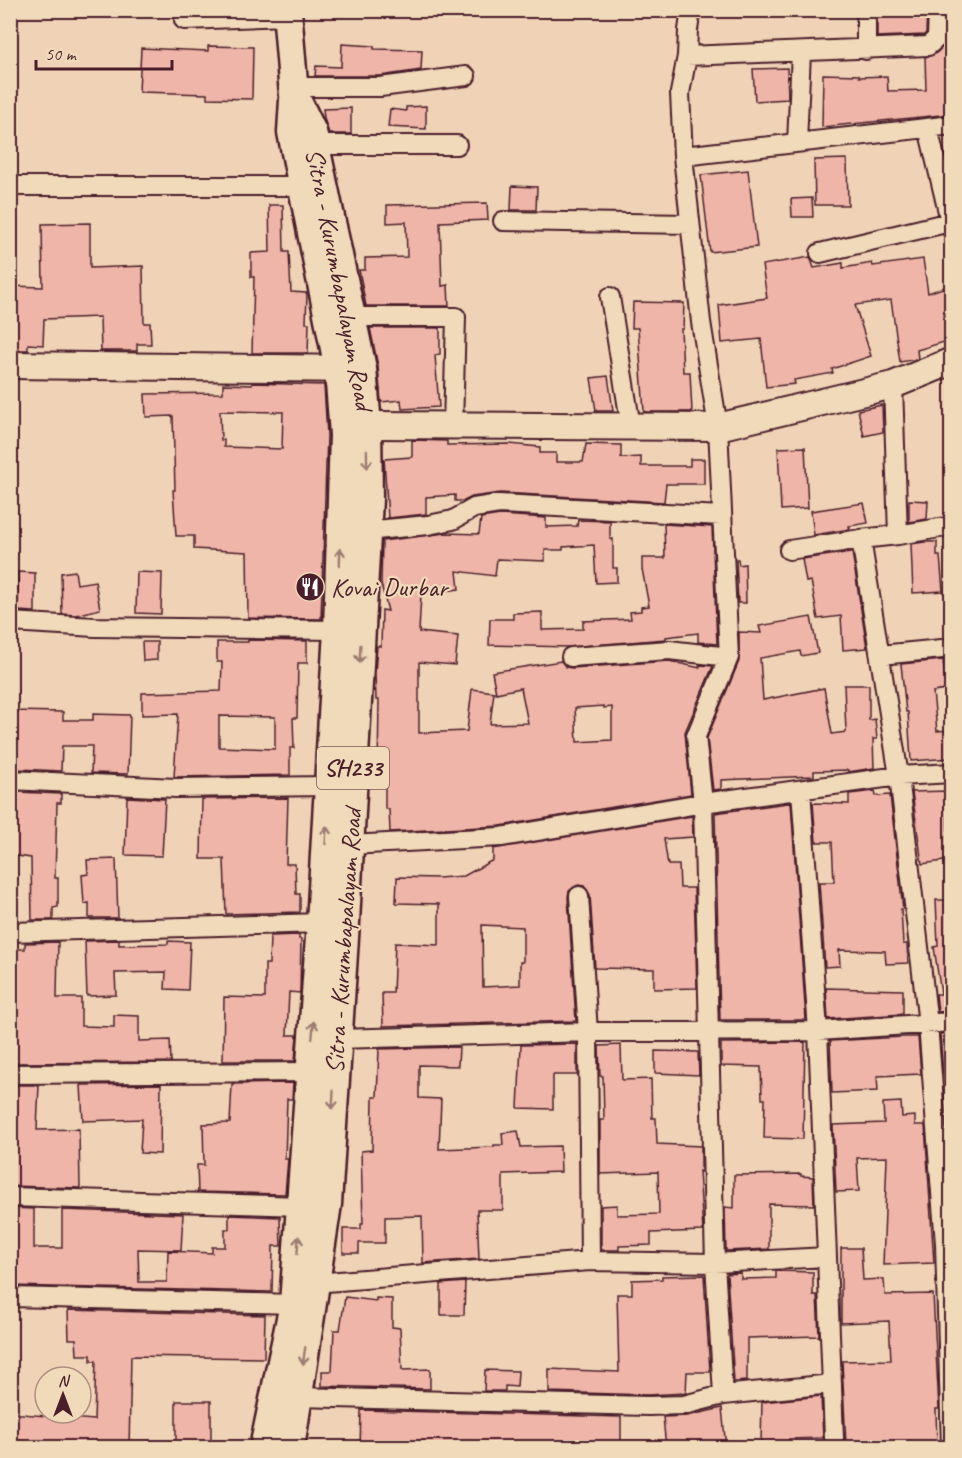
<svg xmlns="http://www.w3.org/2000/svg" width="962" height="1458" font-family="Caveat,sans-serif">
  <rect width="100%" height="100%" fill="#f0d3b6"/>
  <filter id="ink" filterUnits="userSpaceOnUse"><feTurbulence type="fractalNoise" baseFrequency=".0167" numOctaves="2"/><feDisplacementMap in="SourceGraphic" scale="12" xChannelSelector="R" yChannelSelector="G"/><feConvolveMatrix kernelMatrix="1 2 1 2 8 2 1 2 1" color-interpolation-filters="sRGB"/></filter>
  <g filter="url(#ink)">
    <path fill="#efb5a8" stroke="#4a1f2b" stroke-width="1.5" fill-rule="evenodd" d="M877 10H927L926 33 924 35 877 37Z
      M949 10H951V114L822 127 823 74 859 75V77L887 76 888 91 926 90 925 57 935 54 947 43Z
      M342 44 374 46V49L422 50 421 70 380 76H315L316 66 341 67Z
      M208 46 253 47 252 99 207 98V94L139 92 141 48 208 51Z
      M787 68 788 99 755 101 753 69Z
      M426 106V129L388 127 390 109 406 111V107Z
      M351 108V134H329L324 118 323 109Z
      M847 159 848 205H815L814 160Z
      M748 170 757 247 710 252 701 175Z
      M512 186 537 187 536 210H511Z
      M812 198 813 217H792L791 199Z
      M487 203 488 220 440 222 442 286 448 285 449 306H366L359 270H365V258L407 257 406 222 387 223V205Z
      M269 205H283L284 252H289L291 292 307 293 306 323H309L308 353H252L254 277H251V253L270 252Z
      M90 223V268L143 266 144 323H150L151 344H137V351H101L100 317 44 319 43 345 28 344V350H10V286L43 287 42 224Z
      M810 257 814 268 843 263V268L872 263 873 266 923 259 928 293 951 285V340L917 350 918 359 900 362 891 300 855 305 871 356 832 369 833 373 794 380 795 384 766 387 761 339 722 343 719 305 767 298 762 265Z
      M633 302 684 303 683 329H681L683 372H690L692 412H644L638 328H632Z
      M370 328H440V354L435 355 439 407 402 409 401 400 381 402 378 366Z
      M608 376 613 411H596L591 378Z
      M252 383 324 385 327 435 321 619 248 618 247 552 194 549V536H176L173 490H175L173 416 146 417 145 394 223 393V384L252 385ZM220 411 283 412 282 449 224 447V440H221Z
      M882 405 883 432 864 436 858 410Z
      M412 440 447 441V445L509 444 540 447V453H556V462H583L586 444 621 445V458L641 457V466H690V459H704V484H666L664 502 500 493 472 497 464 501H455V495L426 497V514L388 518 384 459 412 457Z
      M805 447 808 508 781 510 778 448Z
      M909 500 928 501 927 519 909 522Z
      M864 503 868 523 849 526 850 529 814 535 811 511Z
      M500 515 546 518V527L577 526 578 520 610 521V539H613V568H617V582L596 583 594 545 563 547V550H545V561L497 559 495 576 457 571 459 589 421 594 419 632 458 636 455 665 419 662V733L467 731 472 689 494 692 490 724 528 723 521 688 496 693 492 672 561 661 566 667 572 668 669 661 700 668 699 665 713 666 685 732 691 794 500 826 390 832 389 809H385V773L378 772 379 700H376L375 673 377 646H381L382 610 388 611 381 584 382 541 446 533 479 534 481 518ZM604 706V708L612 707V740L577 742 575 708Z
      M664 524 712 527 717 644 698 642V633L666 637V639L568 647 489 645 490 619H513V613L542 612V630L583 629V621L631 619 630 612 641 611V607L649 606 642 569V558H665Z
      M925 542H937V556H940L943 591 913 593 911 544Z
      M852 552 867 648 843 650 841 616 818 619 811 581 806 582 802 559Z
      M736 559H738L739 565 745 564 746 603H738Z
      M75 571 77 584 95 581 100 609 76 615 62 614 61 573Z
      M18 572 35 573V612L18 611Z
      M137 572 162 573 161 614 136 613Z
      M811 617 818 653 801 656 800 651 760 658 763 700 824 688 832 734 846 732 844 685H869V720L875 719 877 739H873L874 768 848 772V770L814 771V776L721 780V789L713 790 707 738 739 661V632L761 633 759 626Z
      M248 640 307 641V663H298L297 718H293L294 748H290V775L174 777 178 714 142 715V693L221 691 222 662H217V642H248ZM219 716 275 717V749L219 747Z
      M142 642H157V660L143 661Z
      M943 660 946 690 933 692 937 731 950 730 951 758 911 761 908 712H906L901 664Z
      M10 711 63 712V720H93V714L130 715 128 774 91 773 92 746H62L61 771 18 769V760H10Z
      M875 791 876 796 890 795 903 909H901L903 944H907L908 963 886 964 885 951 839 950 840 966 825 967 819 882H834L832 842H816L813 803 849 804V794Z
      M947 791 948 830H951V860L922 864 912 792Z
      M18 792 61 794V803H57L55 878H58V907L53 908V920H32L31 858 10 855V793L17 794Z
      M127 797 165 799 162 856 125 855Z
      M288 798 286 864H295L296 894H300V912L226 914 224 859H201L202 799Z
      M788 803H791L806 1020H720L715 813Z
      M692 816 693 837 664 839 668 865H679L680 888H694L697 988 654 989V969L595 968 590 895 584 886 578 885 569 891 568 897 576 1021 383 1026 382 993H393L395 943 439 945V904L396 903 397 877 438 878 464 876 493 860V849ZM482 925 523 927V962H520V985L483 987Z
      M116 859 118 918H89V903L84 904 82 875 88 874 87 860Z
      M936 900H951V1011L938 1012 936 994H941L934 947 938 946Z
      M299 935V939H301L300 993 289 992 287 1035H297L295 1061H223L224 997 265 998V964H269L270 936Z
      M119 940V945L168 944V941L190 942 188 990 165 989 166 972 115 973 116 995 87 996 85 941Z
      M58 942 57 998H81V1026L114 1027V1015L139 1016V1041L170 1040 171 1062 10 1063V949H25V943Z
      M826 988 903 990V1014L828 1019Z
      M951 1033V1072L943 1073 940 1034Z
      M902 1037H918L921 1074 877 1076 878 1091 832 1093 830 1041Z
      M805 1042 803 1139 764 1138 765 1099H762L761 1067 721 1066V1043Z
      M577 1044V1075H553V1109L518 1108 521 1045Z
      M621 1045 622 1080 651 1079 652 1118H656L657 1144 701 1146V1172L699 1171 703 1231 651 1233V1245L619 1246V1250H601V1206L617 1205V1215L659 1214 658 1172 600 1174V1120H604L603 1076H600L599 1046Z
      M459 1047 458 1066 419 1065V1098L441 1099 439 1149 494 1147V1145H503L502 1133 518 1131 521 1147 560 1146 561 1172 503 1174V1210H477L479 1259 423 1263 422 1216 385 1217V1243H359V1253H343V1229H361V1224H363L361 1151 372 1150 373 1097H377L379 1049Z
      M655 1051 698 1052 699 1075 655 1073Z
      M293 1083 292 1099H287L285 1159H288L285 1194 198 1192 197 1165H204L203 1124 230 1123 232 1084Z
      M161 1084 160 1154 140 1153 142 1119 83 1121 81 1085Z
      M10 1085H39L37 1130 79 1129 80 1188 10 1186Z
      M901 1102 902 1117 915 1116V1125H925L934 1263 883 1265 887 1157 857 1158 859 1191 836 1192 833 1125 884 1123 883 1103Z
      M947 1125H951V1182Z
      M801 1174V1176L813 1177 814 1205 769 1204V1249L726 1251 725 1207 734 1208V1175Z
      M10 1208 34 1209V1248H62V1210L183 1214 181 1250 138 1249 139 1282H167L168 1251 212 1253V1247H225V1229H229V1215L280 1217 281 1246H273L272 1292 10 1286Z
      M841 1248H861L863 1280 884 1279 885 1295 933 1294 939 1409H936L937 1448H906V1444L846 1446 842 1361 891 1360 889 1321 841 1323Z
      M776 1271 813 1272V1295H817L819 1336 747 1338V1381L734 1382 727 1274 741 1273V1279L776 1278Z
      M704 1275 710 1372H687L686 1393 648 1395 549 1392V1369L619 1372 617 1294H632V1280L662 1279V1276Z
      M465 1282 464 1315H441V1284Z
      M345 1297 376 1301V1298L392 1299V1327L400 1328 402 1370 430 1369V1389L322 1386V1371H332L334 1330H340Z
      M68 1310 265 1315 264 1358 131 1356 129 1448H10V1413L94 1420 96 1361H91V1355H77L76 1339H69Z
      M485 1370 518 1371 517 1387 505 1386V1391H484Z
      M821 1396 823 1438 789 1439 788 1443H761L762 1402Z
      M176 1401H211V1448H176Z
      M722 1408 726 1448H666L663 1417 687 1416Z
      M361 1410 621 1417V1448H360Z"/>
    <g fill="none" stroke-linecap="round" stroke-linejoin="round">
      <g stroke="#4a1f2b" stroke-width="22">
        <path id="street" d="M691 10 688 30 687 56 680 93 683 156 701 322 718 427 729 657 696 736 703 803 715 1263 723 1395 832 1384
          M866 10V50
          M184 20 287 16
          M687 56 928 46 937 38 938 10
          M294 87H380L466 76
          M928 128 952 229
          M797 143 801 52
          M315 145H457
          M683 156 952 125
          M10 186H302
          M503 221 690 224
          M820 253 950 222
          M610 297 631 427
          M351 317H456L453 426
          M893 385 898 535 861 539 899 776 928 1024 945 1244 951 1448
          M366 531 428 525 453 520 474 508 499 504 721 516
          M898 535 952 526
          M789 550 861 539
          M10 622 95 627 338 630
          M880 655 952 648
          M571 657 669 650 729 657
          M10 780 176 788 328 786
          M349 845 501 837 703 803 899 776 952 773
          M579 896 588 1032 590 1261
          M10 932 321 923
          M337 1039 588 1032 818 1031 952 1022
          M10 1074 310 1072
          M10 1197 301 1206
          M827 1257 834 1438
          M314 1283 590 1261 715 1263 827 1257 818 1031 801 790
          M10 1297 294 1304
          M298 1397 648 1406 684 1405 723 1395"/>
      </g>
      <g stroke="#4a1f2b" stroke-width="30">
        <path id="secondary" d="M10 365 359 369
          M367 425 718 427 893 385 952 361"/>
      </g>
      <g stroke="#4a1f2b" stroke-width="33">
        <path id="primary" d="M287 10 294 95 312 132 362 369 367 425 368 499 345 922 327 1204 290 1448
          M264 1448 294 1304 321 923 338 630 344 435 339 369 292 132 294 100"/>
      </g>
      <use href="#street" stroke="#f0dab9" stroke-width="18"/>
      <use href="#secondary" stroke="#f0dab9" stroke-width="26"/>
      <use href="#primary" stroke="#f0dab9" stroke-width="28"/>
    </g>
    <defs><path id="oneway-shaft" d="M-6 0H5M1.5-3L5.5 0L1.5 3" fill="none" stroke-width="1.6" stroke-linecap="round" stroke-linejoin="round" transform="scale(1.5)"/></defs>
    <g stroke="#9d7c72">
      <use href="#oneway-shaft" transform="translate(367 459) rotate(89)"/>
      <use href="#oneway-shaft" transform="translate(340 557) rotate(-88)"/>
      <use href="#oneway-shaft" transform="translate(360 654) rotate(93)"/>
      <use href="#oneway-shaft" transform="translate(326 835) rotate(-87)"/>
      <use href="#oneway-shaft" transform="translate(313 1030) rotate(-85)"/>
      <use href="#oneway-shaft" transform="translate(333 1100) rotate(93)"/>
      <use href="#oneway-shaft" transform="translate(298 1245) rotate(-86)"/>
      <use href="#oneway-shaft" transform="translate(304 1356) rotate(98)"/>
    </g>
  </g>
  <defs>
    <g id="restaurant-disc" transform="scale(1.5)"><circle r="9.5" fill="#4a1f2b" stroke="#f0dab9"/><path d="M-5-6h1v4h1v-4h1v4h1v-4h1v5L-1.5 .5V6h-2V.5L-5-1ZM5-6V6H3V1.5H1.5Q1.5-4 5-6Z" fill="#fff"/></g>
  </defs>
  <g fill-rule="evenodd">
    <use href="#restaurant-disc" x="310" y="587"/>
  </g>
  <g text-anchor="middle" stroke-width="4.5" stroke-linejoin="round" paint-order="stroke">
    <rect fill="#f0dab9" stroke="#7c5756" stroke-width="1.5" x="317" y="747" width="72" height="42" rx="4.5"/>
    <g font-size="24" font-weight="bold" fill="#4a1f2b">
      <text x="353" y="776">SH233</text>
    </g>
    <g font-size="26" fill="#4a1f2b" stroke="#f0dab9">
      <text transform="translate(340 279) rotate(79)" y="9">Sitra - Kurumbapalayam Road</text>
      <text transform="translate(343 941) rotate(-86)" y="9">Sitra - Kurumbapalayam Road</text>
    </g>
    <g font-size="26" fill="#4a1f2b" stroke="#f0dab9" text-anchor="start">
      <text x="331" y="596">Kovai Durbar</text>
    </g>
  </g>
  <rect width="962" height="1458" fill="none" stroke="#f0dab9" stroke-width="36"/>
  <rect x="18" y="18" width="926" height="1422" fill="none" stroke="#4a1f2b" stroke-width="2" filter="url(#ink)"/>
  <g transform="translate(63 1395)"><circle r="28" fill="#f0dab9" stroke="#ae8f80" stroke-width="1.5"/>
  <path d="M0-4.5L10 22L0 15L-10 22Z" fill="#4a1f2b"/>
  <text y="-9" font-size="16" font-weight="bold" text-anchor="middle" fill="#4a1f2b">N</text>
  </g>
  <path d="M36 60v9h136v-9" fill="none" stroke="#4a1f2b" stroke-width="3"/>
  <text x="45" y="60" font-size="18" fill="#4a1f2b" stroke="#f0dab9" stroke-width="4.5" paint-order="stroke">50 m</text>
</svg>
